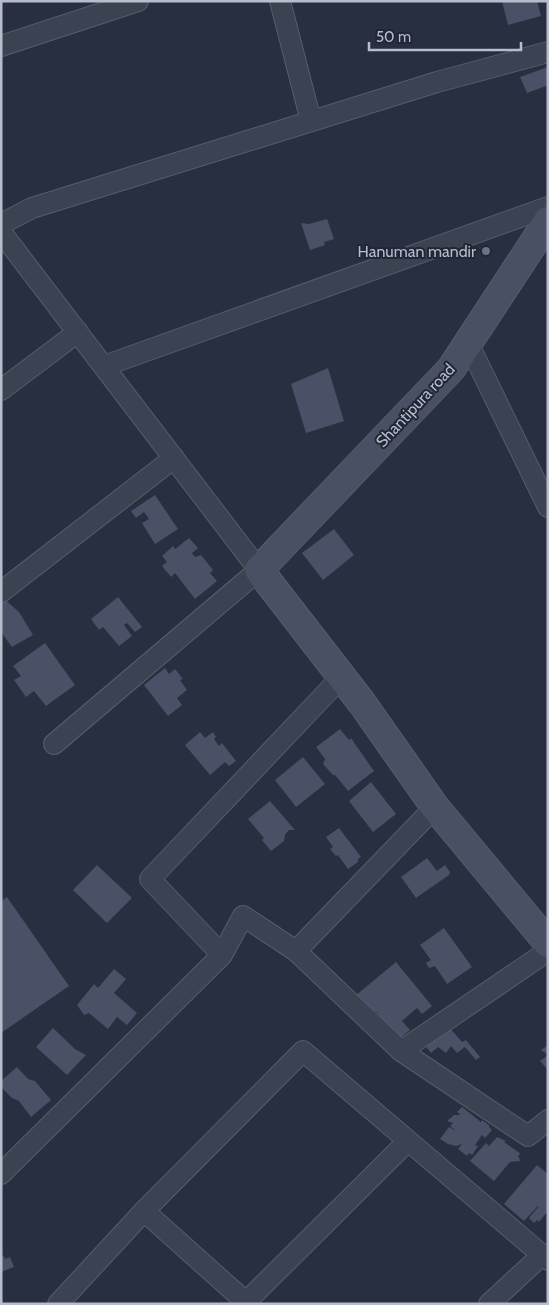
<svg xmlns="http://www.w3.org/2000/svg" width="549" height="1305" font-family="Cabin,sans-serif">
  <rect width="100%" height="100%" fill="#272f41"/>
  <path fill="#485165" d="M502 1H537L541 16 508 25Z
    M548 67V88L546 86 527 93 520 77Z
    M327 219 334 239 324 242 325 245 310 250 301 223 309 224Z
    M328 368 344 421 306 433 291 384Z
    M155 495 178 529 155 544 142 523 149 519 144 512 136 518 131 511Z
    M334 529 354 555 323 580 302 553Z
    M189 538 198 548 192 553 195 557 201 555 213 570 210 573 217 581 195 599 175 573 171 577 162 566 167 562 162 556 173 546 175 549Z
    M1 596 19 612 33 635 12 647 1 632Z
    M118 597 142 627 135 632 127 623 124 625 132 636 119 646 103 627 99 630 91 619Z
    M45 643 75 685 46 706 34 691 26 697 14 680 21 676 13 666Z
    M165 668 169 674 175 669 183 679 180 680 187 690 177 698 182 705 168 716 144 685Z
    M340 729 349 740 351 738 374 771 348 791 335 775H333L323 764 325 759 316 747Z
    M200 732 205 738 213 732 216 737 214 739 219 746 222 743 236 761 229 766 225 762 210 775 185 745Z
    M303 757 325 784 296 807 275 780Z
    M371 782 396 814 373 832 349 801Z
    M270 801 295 830H289L285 835 284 841 271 851 262 840 264 838 248 819Z
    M339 828 361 857 358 859V862L348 869 338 855 336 856 330 849 333 847 326 837Z
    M427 858 437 871 445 865 450 872 449 875 416 898 401 877Z
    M97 865 132 898 107 923 73 890Z
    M7 897 69 986 1 1033V901Z
    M444 928 472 967 447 984 435 966 429 968 426 963 431 960 420 945Z
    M396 962 432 1006 422 1014 417 1008 402 1021 410 1030 399 1039 376 1011 369 1013 355 996Z
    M114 969 126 979 114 993 137 1013 127 1025 117 1017 108 1029 89 1013 84 1015 77 1005 94 984 98 988Z
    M449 1027 462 1042 466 1040 480 1057 476 1060 465 1047 457 1053 451 1046 446 1053 438 1047 431 1053 425 1045Z
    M53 1028 75 1049 86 1055 67 1075 36 1047Z
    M548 1045V1055L541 1050Z
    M548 1055V1070L540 1061Z
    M17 1067 28 1079 35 1081 51 1100 31 1117 19 1101 12 1098 1 1087V1081Z
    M462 1107 481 1122 482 1120 490 1126 489 1127 492 1130 485 1138 482 1135 475 1145 478 1146 472 1155 469 1153 467 1156 458 1149 462 1144 456 1146 448 1144 440 1139 449 1127 456 1131 450 1126 453 1123 447 1121 454 1115H459L460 1114 457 1112Z
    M497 1137 506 1141 504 1142 521 1154 518 1155 520 1161 510 1162 494 1181 470 1161 486 1143 489 1146Z
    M537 1165 548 1174V1211L539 1222 537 1220 534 1223 529 1218 539 1206H538L524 1221 504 1204Z
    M3 1255 5 1259 10 1257 14 1267 1 1272V1256Z"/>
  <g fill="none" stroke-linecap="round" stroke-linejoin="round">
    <g stroke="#565d6b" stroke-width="22">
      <path id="street" d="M280 1 311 121
        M1 46 138 1
        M1 224 32 208 437 82 548 52
        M1 232 259 570 54 744
        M468 343 548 507
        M104 366 548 207
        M1 390 78 332
        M1 592 174 458
        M296 951 435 807
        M222 955 243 916 296 951 401 1051 528 1136 548 1120
        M401 1051 548 951
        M1 1174 222 955 150 879 333 686
        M144 1211 248 1304
        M246 1302 408 1141
        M58 1304 144 1211 303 1051 548 1260
        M489 1304 542 1255"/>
    </g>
    <g stroke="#565d6b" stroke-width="30">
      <path id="secondary" d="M548 221 451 369 259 570 362 703 435 807 548 943"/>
    </g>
    <use href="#street" stroke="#3b4251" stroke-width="20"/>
    <use href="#secondary" stroke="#495063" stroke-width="28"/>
  </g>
  <circle fill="#6b7280" stroke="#202736" stroke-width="2" cx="486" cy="251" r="5"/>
  <g text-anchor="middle" stroke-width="4" stroke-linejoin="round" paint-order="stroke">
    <g font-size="16" fill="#b8bdcb" stroke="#202736" text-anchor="end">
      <text x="476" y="257">Hanuman mandir</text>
    </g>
    <g font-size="16" fill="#b8bdcb" stroke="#202736">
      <text transform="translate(415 405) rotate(-47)" y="6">Shantipura road</text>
    </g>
  </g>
  <rect width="549" height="1305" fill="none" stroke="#b8bdcb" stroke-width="5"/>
  <path d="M369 42v8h152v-8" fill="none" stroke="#b8bdcb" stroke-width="2.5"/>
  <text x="376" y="42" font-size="15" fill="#b8bdcb" stroke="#202736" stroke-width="4" paint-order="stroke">50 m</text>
</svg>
